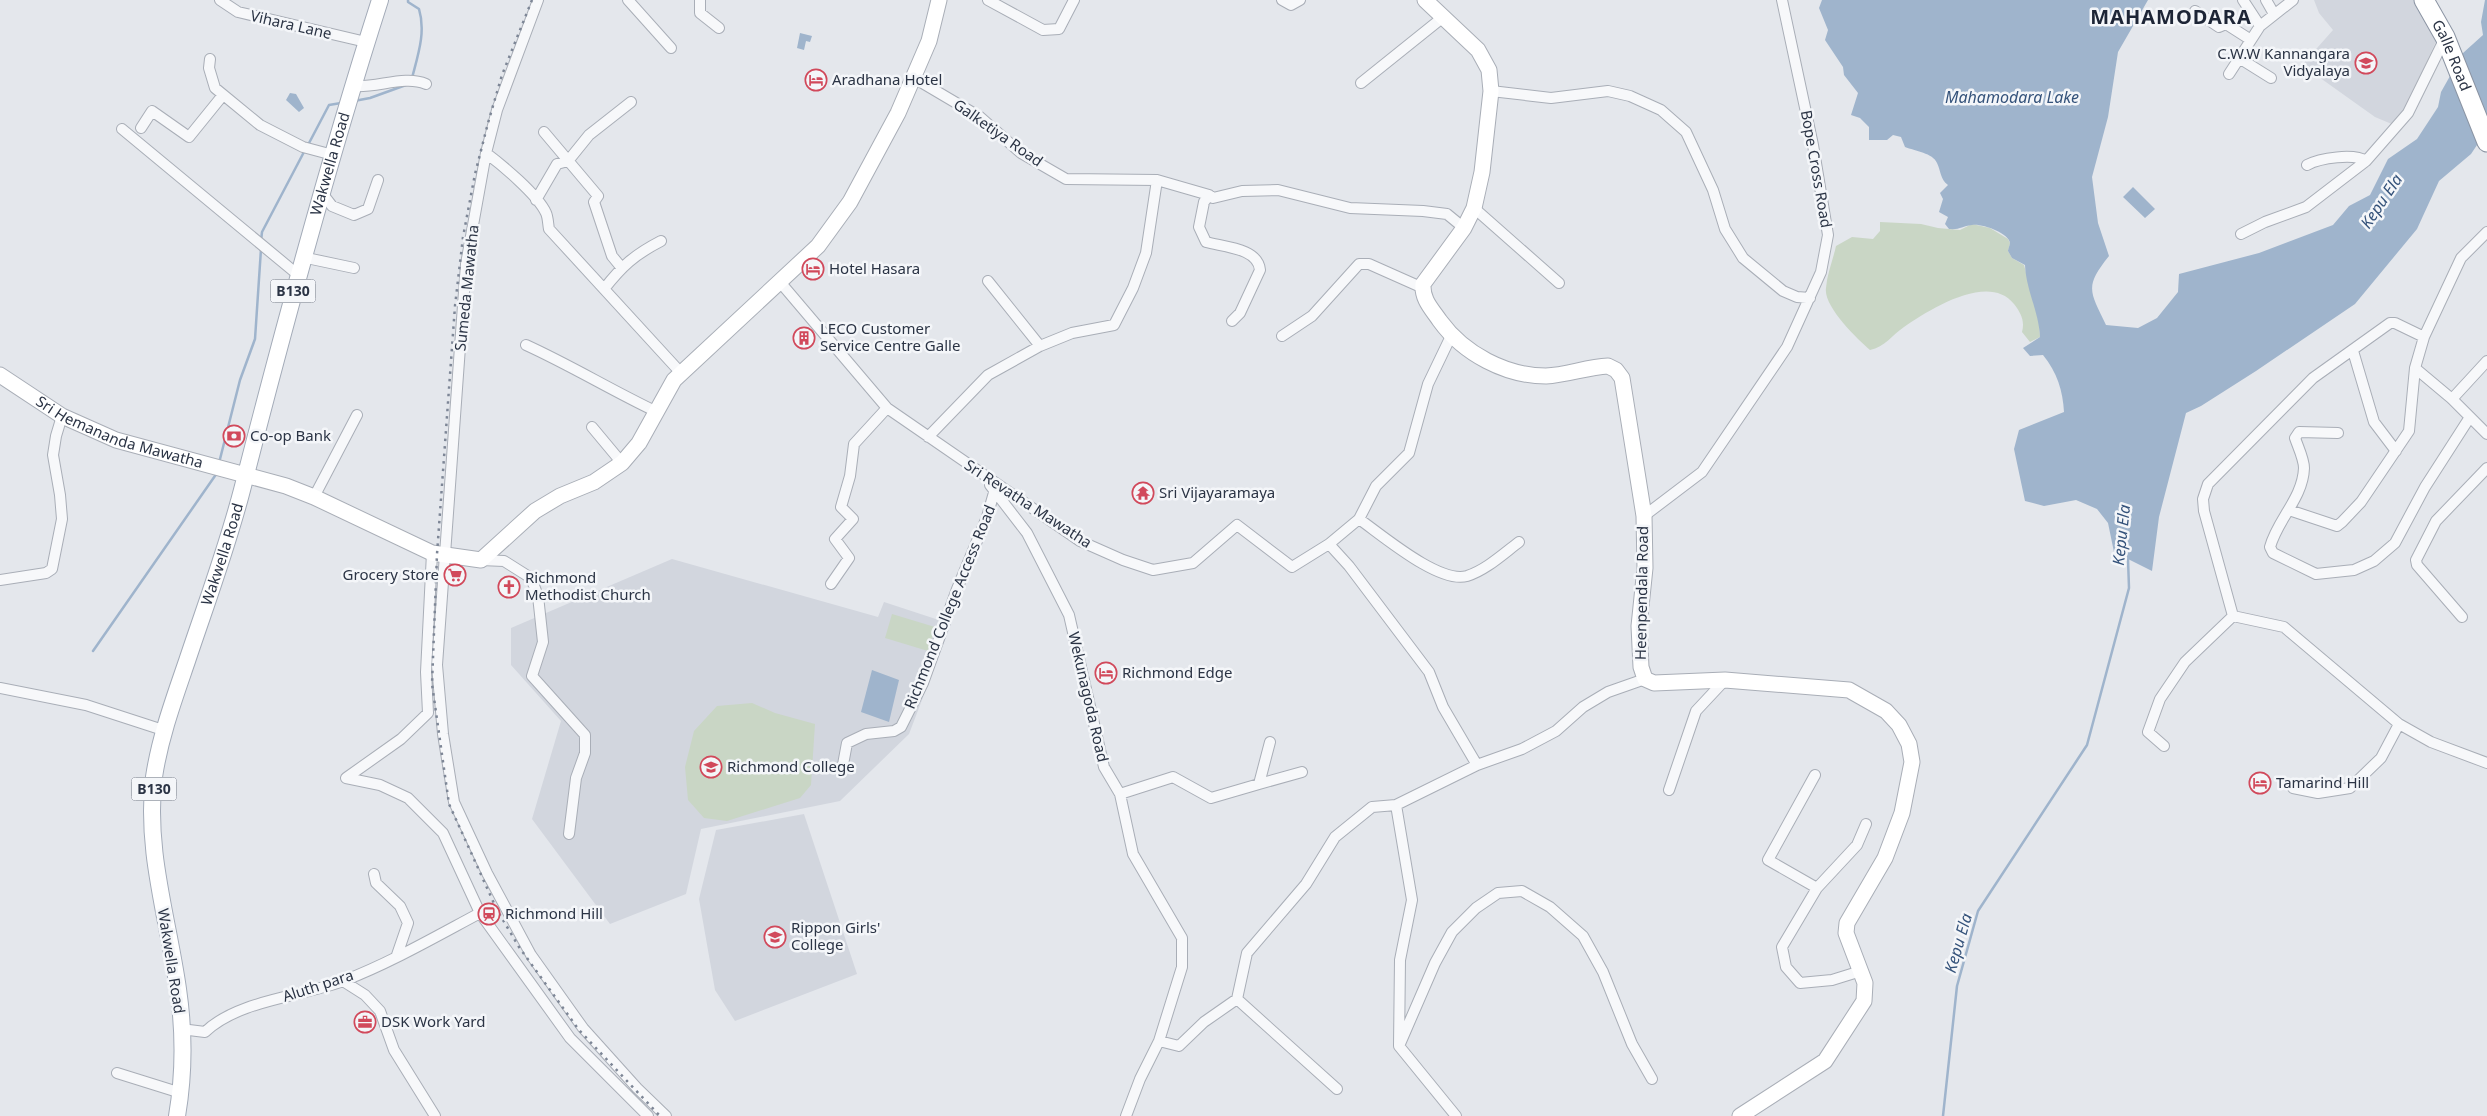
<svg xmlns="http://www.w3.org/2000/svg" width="2487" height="1116" font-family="'Noto Sans',sans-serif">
  <rect width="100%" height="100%" fill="#e4e7ec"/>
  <path fill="#d2d6de" d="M2314 0H2418L2437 39 2410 99 2394 125 2375 117 2302 65 2333 30 2319 13Z
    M672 559 878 617 884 602 951 624 909 734 840 801 701 829 686 894 610 924 532 819 561 721 511 665V628Z
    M804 814 857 974 735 1021 715 990 699 899 716 830Z"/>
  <path fill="#c9d6c5" d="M1880 222 1921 224 1938 228 1960 230 1972 224 1990 228 2008 239 2010 243 2008 251 2012 258 2024 265 2039 322 2040 337 2030 342 2022 332C2025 321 2021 313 2014 304 1989 272 1930 309 1904 327 1892 335 1885 347 1870 350 1857 339 1823 306 1826 288 1827 274 1833 260 1836 246L1852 237 1873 239 1880 231Z
    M892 614 935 627 928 651 885 638Z
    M752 703 775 713 815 724 811 785 800 798 727 821 704 818 688 800 685 767 694 731 717 706Z"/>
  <path fill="#9fb4cc" d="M1822 0H2148L2118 52 2108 117 2092 177 2098 223 2109 256C2084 287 2090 291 2106 325L2138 328 2157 318 2178 292 2179 274 2259 253 2333 225 2349 206 2370 195 2388 159 2417 139 2438 107 2441 92 2463 53 2483 35 2481 22 2485 0H2487V130L2471 154 2439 181 2417 229 2355 304 2256 371 2201 406 2186 413 2159 517 2152 571 2114 552 2108 523 2097 509 2076 500 2044 506 2025 501 2014 449 2019 430 2064 412C2063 391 2057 372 2043 355L2030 356 2023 348 2040 337C2039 312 2026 290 2025 265L2012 258 2008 251C2008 250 2010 244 2010 243 2009 233 1981 223 1972 225 1962 226 1960 230 1949 229L1945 224 1948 217 1939 212 1943 199 1940 193 1948 185C1940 179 1941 171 1937 163 1933 153 1915 151 1905 147L1901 137 1893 135 1887 140H1869V127L1860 118 1851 115 1858 93 1844 75 1843 67 1825 40 1828 30 1819 8Z
    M800 33 812 36 810 42 806 41 804 50 797 48Z
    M290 93 296 94 304 108 299 112 286 100Z
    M2133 187 2155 209 2145 218 2123 197Z
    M872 670 899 680 889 722 861 712Z"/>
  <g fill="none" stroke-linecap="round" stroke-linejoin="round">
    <path stroke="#9fb4cc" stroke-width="2.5" d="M408 0V2L419 9C426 32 418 55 412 78
      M354 101 370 98 406 85
      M308 145 329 105 341 103
      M261 241 262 232 305 150
      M219 463 240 380 255 339 261 249
      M93 651 217 473
      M1943 1116 1957 986 1978 911 2087 745 2129 588 2128 559"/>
    <g stroke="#a9aeb7" stroke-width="12">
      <path id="street" d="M220 0 238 12 366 42
        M538 0 497 110 486 153 466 264 437 665 443 734 454 802 487 873 531 955 583 1028 637 1088 666 1116
        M628 0 671 48
        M700 0V13L719 28
        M988 0 1043 30 1059 29 1074 0
        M1282 0 1291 5 1300 0
        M2243 0 2260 26
        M2266 0 2274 14
        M2195 11 2219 27 2226 24 2251 40
        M2239 58 2271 78
        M210 59 209 68 215 88 260 125 303 147 333 155
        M2229 74 2260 26 2293 0
        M914 78 980 117 1021 153 1066 179 1157 180 1209 195 1213 198 1242 191 1278 190 1350 208 1423 211 1447 214 1464 228
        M1361 83 1442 18
        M354 86C377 88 405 75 426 84
        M1491 91 1551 98 1608 91 1630 96 1661 110 1686 132 1713 190 1725 229 1743 258 1783 291 1797 297 1810 298
        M141 128 152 111 189 137 223 95
        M122 129 297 274
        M544 132 598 196 594 202 612 256 621 267
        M486 153C502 165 538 195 546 213 548 217 548 224 549 229L681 373
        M2307 165C2320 158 2354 153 2366 161
        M322 193 332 206 354 215 368 209 378 180
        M1209 195 1204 202 1199 227 1206 242C1224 247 1258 248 1260 270L1240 313 1232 321
        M536 200 557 164 568 161 589 135 631 102
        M1474 208 1559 283
        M2241 234 2265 222 2306 207 2366 161 2408 113 2445 38
        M302 257 354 268
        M988 281 1040 346
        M780 282 887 408 1080 541 1123 560 1153 570 1193 563 1237 525 1292 567 1329 544 1359 519 1376 486 1409 453 1428 384 1451 336
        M604 289C622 266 634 255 661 241
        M1282 336 1312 316 1359 264H1369L1423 288
        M526 345C570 365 611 390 655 411
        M2353 351 2374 422 2396 451
        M2415 368 2452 399 2487 434
        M2452 399 2487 361
        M592 427 622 463
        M2338 433 2299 432 2295 438C2298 447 2304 459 2304 468 2303 498 2277 520 2270 547L2273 553 2316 574 2354 570 2374 561 2395 543 2425 487 2470 417
        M928 437 988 375 1040 346 1072 333 1114 325 1133 288 1146 253 1157 180
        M990 485 1027 533 1069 615 1104 767 1120 794 1133 854 1182 938V967L1159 1041 1140 1079 1126 1116
        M314 497 357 415
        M2289 510 2337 526 2342 522 2361 502 2409 431 2415 368 2424 337
        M1644 516 1702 472 1787 347 1821 272 1828 235 1813 145 1782 0
        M1359 519C1382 535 1439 584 1467 576 1486 570 1503 554 1519 542
        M1329 544 1349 566 1429 672 1443 707 1477 765
        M432 553 426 672 428 713 401 739 346 778 380 785 408 798 443 833 480 913 570 1038 648 1116
        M481 560 504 561 531 578 538 596 543 642 532 676 585 735V753L576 778 569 834
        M0 580 46 573 52 569 62 519 60 495 53 455 56 436 62 416
        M831 584 849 558 835 539 853 519 841 507 850 476 854 444 887 408
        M2233 616 2204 511 2203 499 2208 484 2313 378 2390 323H2395L2424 337 2461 258 2487 232
        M2233 616 2284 627 2399 724
        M2462 617 2417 565 2416 560 2436 521 2487 468
        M0 688 86 705 163 730
        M2164 746 2148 732 2160 699 2185 662 2233 616
        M842 770 847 743 866 734 894 731 901 727 923 683 957 589 987 517 995 489
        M1815 775 1768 860 1817 888
        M1259 784 1302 772
        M2293 788 2318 793 2350 788 2381 758 2399 724 2431 742 2487 763
        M1669 790 1696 711 1725 680
        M1120 794 1173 777 1211 798 1259 784 1270 742
        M1396 805 1412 900 1400 960 1399 1046 1435 963 1452 932 1476 908 1498 893 1522 891 1550 907 1583 936 1603 972 1632 1044 1652 1079
        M374 874 376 883 400 906 408 923 397 955
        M1861 971 1832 980 1800 983 1786 967 1782 947 1817 888 1857 845 1866 824
        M343 981 365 995 380 1011 394 1050 435 1116
        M1237 999 1337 1089
        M181 1029 205 1032C238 1000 301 997 343 981 390 963 435 937 480 913
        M1159 1041 1179 1046 1204 1022 1237 999 1247 953 1306 884 1335 837 1372 807 1396 805 1477 765 1522 749 1556 731 1583 707 1608 692 1645 679
        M1399 1046 1456 1116
        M117 1073 181 1093"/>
    </g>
    <g stroke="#a9aeb7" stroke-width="17">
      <g id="secondary">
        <path d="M1425 0 1478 50 1489 70 1491 91 1482 172 1474 208 1464 228 1423 284C1422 300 1432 309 1440 321 1464 354 1506 376 1546 376 1567 375 1587 367 1608 366L1616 370 1622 378 1644 516 1645 568 1639 626 1641 667 1645 679 1654 683 1725 680 1849 690 1886 711 1899 725 1909 744 1912 762 1902 813 1885 858 1847 923 1846 933 1865 983 1864 1001 1825 1061 1740 1116"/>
        <path id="s1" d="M0 375 62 416 116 440 286 486 314 497 432 553 481 560 535 511 560 496 594 482 622 463 639 443 674 380 818 246 850 202 898 113 929 41 939 0"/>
      </g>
    </g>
    <g stroke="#a3abb8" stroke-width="18">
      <g id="primary">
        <path id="s2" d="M177 1116C184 1075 184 1030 178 989 168 918 145 850 154 777 160 737 174 699 187 661 206 604 227 548 242 490 284 326 328 162 380 0"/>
      </g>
    </g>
    <g stroke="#8b94a3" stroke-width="21">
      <g id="highway">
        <path id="s3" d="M2424 0 2445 37 2487 142"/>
      </g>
    </g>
    <use href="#street" stroke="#f7f8fa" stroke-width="10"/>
    <use href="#secondary" stroke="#fff" stroke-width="15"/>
    <use href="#primary" stroke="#fff" stroke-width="16"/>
    <use href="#highway" stroke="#fff" stroke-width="19"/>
    <path stroke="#7d8696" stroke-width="2.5" stroke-dasharray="2.5 5" stroke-linecap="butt" d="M532 0 502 75 488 123 475 174 463 237 455 306 437 554 432 684 449 804 497 910 519 947 579 1030 660 1116"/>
  </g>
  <defs>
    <g id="school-ring" transform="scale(1.125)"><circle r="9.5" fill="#f4f6f9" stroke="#d1495b" stroke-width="1.5"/><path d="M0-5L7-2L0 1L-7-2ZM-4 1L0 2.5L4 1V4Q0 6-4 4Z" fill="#d1495b"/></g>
    <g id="hotel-ring" transform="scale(1.125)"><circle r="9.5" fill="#f4f6f9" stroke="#d1495b" stroke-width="1.5"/><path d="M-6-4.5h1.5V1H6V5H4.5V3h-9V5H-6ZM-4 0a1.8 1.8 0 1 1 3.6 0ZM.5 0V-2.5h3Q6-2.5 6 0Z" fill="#d1495b"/></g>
    <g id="building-ring" transform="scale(1.125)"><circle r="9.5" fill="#f4f6f9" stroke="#d1495b" stroke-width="1.5"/><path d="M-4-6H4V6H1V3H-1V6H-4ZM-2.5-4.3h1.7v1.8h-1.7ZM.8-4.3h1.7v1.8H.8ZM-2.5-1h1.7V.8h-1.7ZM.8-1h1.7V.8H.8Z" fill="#d1495b"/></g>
    <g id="bank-ring" transform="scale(1.125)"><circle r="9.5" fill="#f4f6f9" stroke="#d1495b" stroke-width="1.5"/><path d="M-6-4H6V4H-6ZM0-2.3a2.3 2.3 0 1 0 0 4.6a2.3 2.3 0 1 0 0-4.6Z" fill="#d1495b"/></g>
    <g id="temple-ring" transform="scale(1.125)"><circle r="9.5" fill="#f4f6f9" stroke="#d1495b" stroke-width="1.5"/><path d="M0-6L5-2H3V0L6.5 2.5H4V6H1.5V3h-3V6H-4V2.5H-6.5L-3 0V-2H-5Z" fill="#d1495b"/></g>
    <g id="supermarket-ring" transform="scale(1.125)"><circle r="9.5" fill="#f4f6f9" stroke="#d1495b" stroke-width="1.5"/><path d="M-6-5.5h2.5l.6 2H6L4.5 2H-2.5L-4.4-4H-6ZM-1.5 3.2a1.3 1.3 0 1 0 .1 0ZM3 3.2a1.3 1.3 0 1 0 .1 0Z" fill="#d1495b"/></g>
    <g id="church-ring" transform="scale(1.125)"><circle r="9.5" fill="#f4f6f9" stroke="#d1495b" stroke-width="1.5"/><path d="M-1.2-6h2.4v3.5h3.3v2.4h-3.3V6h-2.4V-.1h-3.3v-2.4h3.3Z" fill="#d1495b"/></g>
    <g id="station-ring" transform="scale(1.125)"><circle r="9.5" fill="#f4f6f9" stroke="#d1495b" stroke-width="1.5"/><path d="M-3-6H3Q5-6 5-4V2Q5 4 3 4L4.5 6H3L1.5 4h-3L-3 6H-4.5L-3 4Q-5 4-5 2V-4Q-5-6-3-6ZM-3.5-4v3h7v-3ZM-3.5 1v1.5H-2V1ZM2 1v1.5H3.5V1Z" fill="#d1495b"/></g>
    <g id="office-ring" transform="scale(1.125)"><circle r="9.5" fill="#f4f6f9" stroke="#d1495b" stroke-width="1.5"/><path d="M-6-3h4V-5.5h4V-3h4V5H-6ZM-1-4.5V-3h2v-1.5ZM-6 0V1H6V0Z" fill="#d1495b"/></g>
  </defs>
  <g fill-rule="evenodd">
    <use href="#school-ring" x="2366" y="63"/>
    <use href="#hotel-ring" x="816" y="80"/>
    <use href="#hotel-ring" x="813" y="269"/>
    <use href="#building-ring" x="804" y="338"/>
    <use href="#bank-ring" x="234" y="436"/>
    <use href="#temple-ring" x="1143" y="493"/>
    <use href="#supermarket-ring" x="455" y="575"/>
    <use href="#church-ring" x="509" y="587"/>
    <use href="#hotel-ring" x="1106" y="673"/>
    <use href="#school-ring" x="711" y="767"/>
    <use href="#hotel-ring" x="2260" y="783"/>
    <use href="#station-ring" x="489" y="914"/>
    <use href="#school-ring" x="775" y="937"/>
    <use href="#office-ring" x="365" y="1022"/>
  </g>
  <g text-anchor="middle" stroke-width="5" stroke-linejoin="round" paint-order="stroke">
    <g fill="#f4f6f9" stroke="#676e7b" stroke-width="1">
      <rect x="270.5" y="279.5" width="45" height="23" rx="4"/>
      <rect x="131.5" y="777.5" width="45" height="23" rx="4"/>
    </g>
    <g font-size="14" font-weight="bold" fill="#2b3445">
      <text x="293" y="296">B130</text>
      <text x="154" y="794">B130</text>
    </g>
    <g font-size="15" fill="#2b3445" stroke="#f4f6f9">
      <text transform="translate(291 25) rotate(13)" y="5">Vihara Lane</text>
      <text dy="5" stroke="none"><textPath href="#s3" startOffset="62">Galle Road</textPath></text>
      <text transform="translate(998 133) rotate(35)" y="5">Galketiya Road</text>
      <text dy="5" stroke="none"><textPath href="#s2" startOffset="980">Wakwella Road</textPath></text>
      <text transform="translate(1816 169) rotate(80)" y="5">Bope Cross Road</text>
      <text transform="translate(467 288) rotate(-84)" y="5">Sumeda Mawatha</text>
      <text dy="5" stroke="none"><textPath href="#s1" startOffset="134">Sri Hemananda Mawatha</textPath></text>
      <text transform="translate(1028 504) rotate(33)" y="5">Sri Revatha Mawatha</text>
      <text dy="5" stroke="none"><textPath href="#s2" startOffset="575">Wakwella Road</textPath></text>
      <text transform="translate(1642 593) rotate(-89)" y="5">Heenpendala Road</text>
      <text transform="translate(950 607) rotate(-68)" y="5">Richmond College Access Road</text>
      <text transform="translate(1088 697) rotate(77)" y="5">Wekunagoda Road</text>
      <text transform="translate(171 961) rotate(81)" y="5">Wakwella Road</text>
      <text transform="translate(318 986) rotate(-18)" y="5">Aluth para</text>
    </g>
    <g font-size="15" fill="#2b3445" stroke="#f4f6f9" text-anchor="start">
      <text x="2350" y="59" text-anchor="end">C.W.W Kannangara<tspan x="2350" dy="17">Vidyalaya</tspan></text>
      <text x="832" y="85">Aradhana Hotel</text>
      <text x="829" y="274">Hotel Hasara</text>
      <text x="820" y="334">LECO Customer<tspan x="820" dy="17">Service Centre Galle</tspan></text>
      <text x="250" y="441">Co-op Bank</text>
      <text x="1159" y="498">Sri Vijayaramaya</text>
      <text x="439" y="580" text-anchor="end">Grocery Store</text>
      <text x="525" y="583">Richmond<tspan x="525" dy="17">Methodist Church</tspan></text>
      <text x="1122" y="678">Richmond Edge</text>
      <text x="727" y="772">Richmond College</text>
      <text x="2276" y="788">Tamarind Hill</text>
      <text x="505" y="919">Richmond Hill</text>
      <text x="791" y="933">Rippon Girls'<tspan x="791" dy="17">College</tspan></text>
      <text x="381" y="1027">DSK Work Yard</text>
    </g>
    <g font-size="16" font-style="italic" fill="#34527a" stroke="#f4f6f9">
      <text x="2012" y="103">Mahamodara Lake</text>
      <text transform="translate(2381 201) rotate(-56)" y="6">Kepu Ela</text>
      <text transform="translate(2121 535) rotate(-84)" y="6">Kepu Ela</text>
      <text transform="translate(1958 943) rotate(-74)" y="6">Kepu Ela</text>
    </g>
    <g font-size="20" font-weight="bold" letter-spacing="1" fill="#1d2536" stroke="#f4f6f9">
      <text x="2171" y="24">MAHAMODARA</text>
    </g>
  </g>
</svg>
